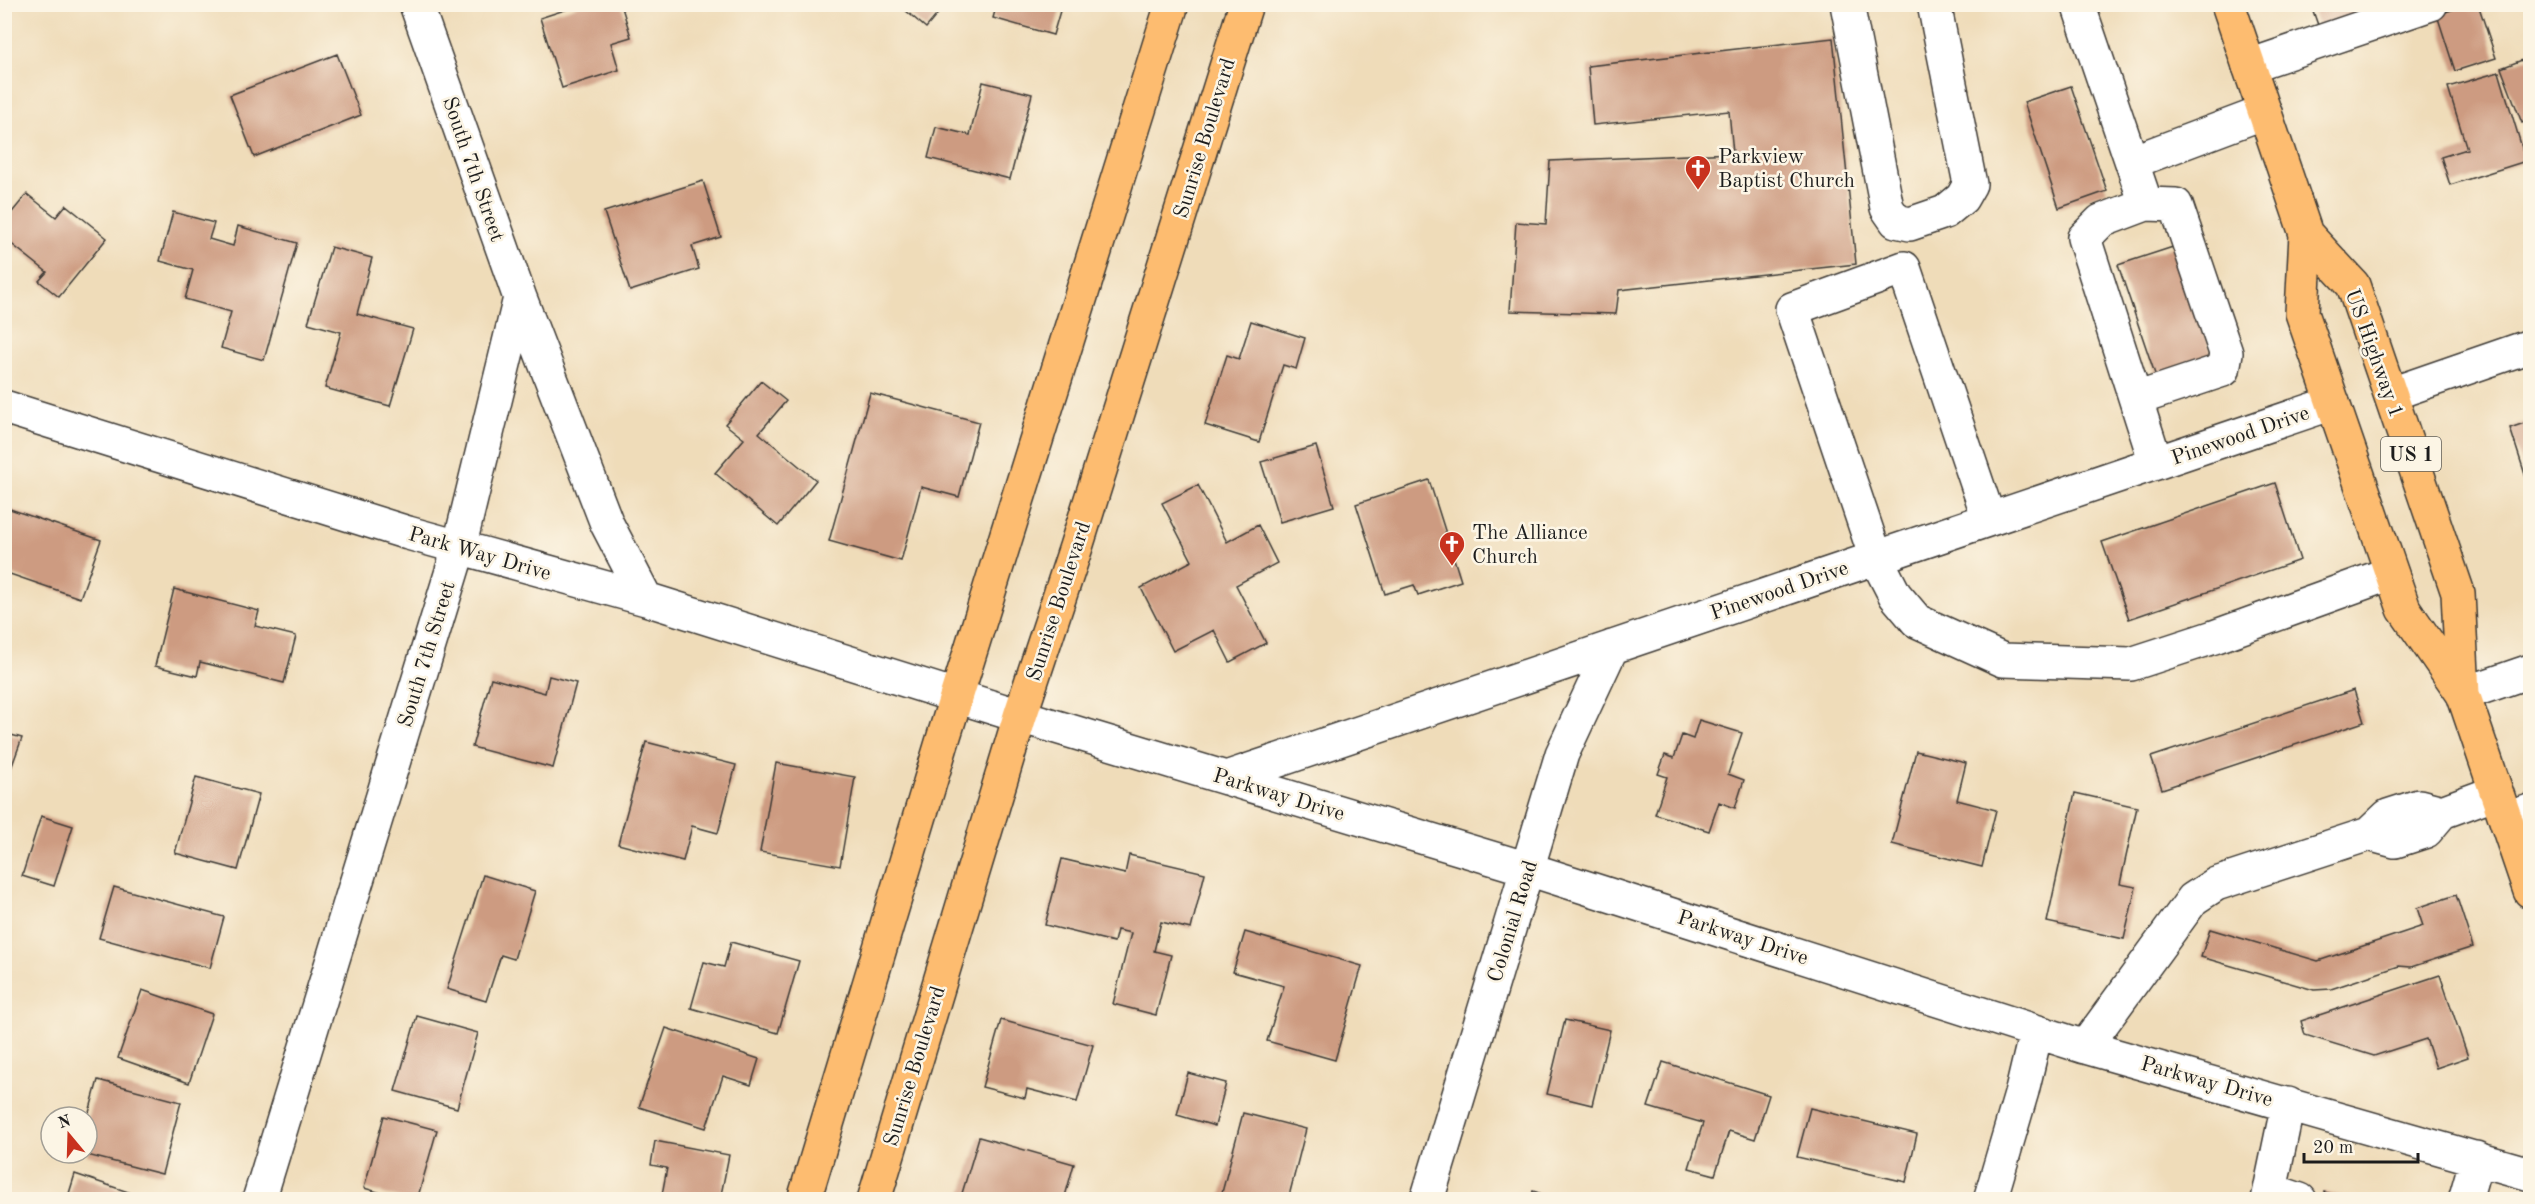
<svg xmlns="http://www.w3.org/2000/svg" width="2535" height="1204" font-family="'Old Standard TT',serif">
  <rect width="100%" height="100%" fill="#fcf5e5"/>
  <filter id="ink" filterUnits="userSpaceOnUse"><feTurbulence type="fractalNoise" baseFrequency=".0167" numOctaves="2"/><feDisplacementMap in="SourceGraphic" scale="12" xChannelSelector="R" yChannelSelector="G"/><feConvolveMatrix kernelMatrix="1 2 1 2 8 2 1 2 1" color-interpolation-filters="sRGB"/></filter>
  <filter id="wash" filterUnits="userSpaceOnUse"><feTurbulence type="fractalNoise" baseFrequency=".008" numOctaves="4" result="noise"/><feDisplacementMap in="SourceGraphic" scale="24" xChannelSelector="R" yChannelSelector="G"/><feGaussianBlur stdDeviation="1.35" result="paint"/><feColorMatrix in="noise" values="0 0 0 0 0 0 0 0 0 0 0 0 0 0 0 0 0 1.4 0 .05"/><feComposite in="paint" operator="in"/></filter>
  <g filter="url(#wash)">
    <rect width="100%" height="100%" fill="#efdcb9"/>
    <g id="blocks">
      <path fill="#cd9b81" d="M583 4H621L631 37 611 43 619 70 562 88 540 18Z
        M898 4H946L926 28Z
        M997 4H1062L1053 35 993 18Z
        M2469 4H2478L2496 58 2455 71 2437 15Z
        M2311 5H2400L2320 31Z
        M1833 38 1856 264 1619 290 1616 314 1510 311 1516 222 1546 224 1550 161 1733 153 1729 111 1593 125 1588 66Z
        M337 54 361 115 254 157 230 95Z
        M2530 57V119L2522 123 2501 68Z
        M2499 72 2526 161 2450 185 2441 157 2467 149 2448 87Z
        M983 82 1032 94 1010 179 928 158 936 127 970 135Z
        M2071 86 2107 191 2059 208 2024 102Z
        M703 181 721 237 692 246 699 269 630 291 604 212Z
        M27 194 56 217 66 205 107 238 59 297 39 281 47 272 4 238V222Z
        M173 212 214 223 209 239 233 246 238 226 297 243 264 360 221 348 231 312 185 299 193 270 160 261Z
        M2176 246 2214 360 2157 380 2118 265Z
        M331 247 372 258 357 314 413 329 390 406 325 388 341 332 308 323Z
        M1251 321 1305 338 1296 369 1283 365 1259 442 1205 425 1227 355 1239 359Z
        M761 381 786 401 759 433 816 480 778 526 715 473 744 439 725 424Z
        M870 393 979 422 959 497 921 487 901 561 829 541Z
        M2530 421V490L2510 428Z
        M1316 446 1334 506 1280 522 1261 462Z
        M1429 480 1461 581 1418 595 1414 585 1385 594 1356 504Z
        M2275 483 2300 560 2129 619 2102 542Z
        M1198 485 1227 542 1258 525 1277 563 1236 585 1266 643 1230 662 1214 630 1173 651 1141 588 1192 561 1162 503Z
        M4 507 101 540 80 598 4 572Z
        M174 589 259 611 255 626 296 636 284 683 200 662 197 676 155 666Z
        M549 676 576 683 553 768 472 747 491 678 545 693Z
        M2354 690 2364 722 2162 789 2151 757Z
        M1699 720 1742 733 1728 774 1744 780 1735 808 1719 802 1709 831 1655 814 1667 777 1658 774 1665 755 1674 758 1682 735 1693 739Z
        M4 733 22 738 5 785 4 784Z
        M646 742 736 765 718 833 692 826 683 861 618 844Z
        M1916 751 1966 763 1957 800 1996 810 1982 867 1892 844Z
        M776 763 855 777 840 866 760 852Z
        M196 777 259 794 238 870 175 853Z
        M2075 793 2137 807 2120 884 2136 887 2124 939 2047 922Z
        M41 816 73 826 54 886 22 876Z
        M1129 855 1205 873 1191 929 1161 922 1154 951 1171 955 1156 1015 1113 1004 1131 933 1117 930 1114 942 1045 925 1062 859 1125 874Z
        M483 875 535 891 514 959 501 955 486 1001 447 989Z
        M114 887 224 917 210 968 99 938Z
        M2456 895 2473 947 2411 967 2399 966 2331 989 2314 990 2201 957 2210 929 2318 961 2423 926 2417 908Z
        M1245 932 1362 966 1335 1060 1267 1041 1284 986 1233 972Z
        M731 942 799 961 778 1033 691 1008 704 962 724 967Z
        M2440 975 2468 1057 2436 1068 2426 1039 2374 1056 2305 1035 2301 1021Z
        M142 990 212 1014 189 1083 118 1058Z
        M417 1016 478 1033 457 1108 395 1091Z
        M1001 1020 1093 1045 1077 1102 1027 1089 1025 1098 982 1087Z
        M1565 1020 1610 1030 1592 1105 1547 1094Z
        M666 1028 759 1059 751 1085 723 1076 706 1128 639 1107Z
        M1663 1062 1769 1095 1755 1139 1729 1131 1715 1175 1689 1168 1703 1123 1648 1107Z
        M1188 1073 1226 1083 1215 1126 1177 1115Z
        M98 1080 181 1102 162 1174 87 1155V1120Z
        M1810 1108 1917 1134 1906 1182 1797 1157Z
        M1243 1113 1306 1129 1288 1200H1220Z
        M384 1116 437 1130 417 1200H405L364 1188Z
        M979 1137 1074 1164 1064 1200H960Z
        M655 1141 729 1155 720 1200H661L667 1168 651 1165Z
        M75 1174 149 1199V1200H67Z
        M1533 1191 1557 1199V1200H1530Z
        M2324 1192 2350 1199V1200H2322Z"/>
    </g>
  </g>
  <g filter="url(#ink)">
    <use href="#blocks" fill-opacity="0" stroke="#3c3934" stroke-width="1.5"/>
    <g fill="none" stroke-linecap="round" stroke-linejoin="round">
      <g stroke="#3c3934" stroke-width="36">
        <path id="minor" d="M1847 4 1887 208 1896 221 1910 224 1945 212 1962 198 1970 184 1934 4
          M2078 4 2146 204 2101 221 2084 238 2156 463
          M2249 66 2431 4
          M2132 162 2265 112
          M520 298 607 524 646 599
          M2391 394 2530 346
          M2136 399 2223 370 2226 353 2176 205 2146 204
          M4 407 408 533 646 599 1020 716 1528 869 2085 1047 2530 1174
          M1989 519 1904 268 1792 309 1876 558 1895 595 1917 621 2003 660 2131 664 2214 637 2391 573
          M2463 694 2530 671
          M1226 778 2333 403
          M2506 819 2530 811
          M2369 834 2395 841 2426 831 2442 812 2496 792
          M2085 1047 2193 899 2216 884 2369 834 2388 816 2419 806 2442 812
          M2270 1190 2300 1200
          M259 1200 459 548 520 298 416 4
          M1427 1200 1562 754 1612 647
          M1990 1200 2022 1091 2036 1032
          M2268 1200 2288 1104
          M2465 1200 2477 1158"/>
      </g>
      <g stroke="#3c3934" stroke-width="36">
        <path id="major" d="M2228 4 2306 234 2302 313 2333 403 2404 609 2463 694 2530 891
          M2306 234 2353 285 2458 593 2463 694
          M804 1200 944 736 1172 4
          M874 1200 1020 716 1076 547 1246 4"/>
      </g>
      <use href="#minor" stroke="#fff" stroke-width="33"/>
      <use href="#major" stroke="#fdbc6f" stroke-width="33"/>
    </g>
  </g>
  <defs>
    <g id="church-pin" transform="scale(1.35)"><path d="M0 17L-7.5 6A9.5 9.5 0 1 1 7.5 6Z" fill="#c8321e" stroke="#fcf5e5"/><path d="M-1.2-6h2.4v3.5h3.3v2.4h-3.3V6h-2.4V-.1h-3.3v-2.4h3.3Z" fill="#fff"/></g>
  </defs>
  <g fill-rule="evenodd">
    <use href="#church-pin" x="1698" y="168"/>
    <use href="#church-pin" x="1452" y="544"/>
  </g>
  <g text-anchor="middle" stroke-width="5" stroke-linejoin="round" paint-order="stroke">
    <rect fill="#fcf5e5" stroke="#5f5d58" stroke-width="1.5" x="2381" y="437" width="60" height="34" rx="4.5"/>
    <g font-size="20" font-weight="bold" fill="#1c1c1c">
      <text x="2411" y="461">US 1</text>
    </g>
    <g font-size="21" fill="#1c1c1c" stroke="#fcf5e5">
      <text transform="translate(1204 138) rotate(-73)" y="7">Sunrise Boulevard</text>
      <text transform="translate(474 169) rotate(71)" y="7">South 7th Street</text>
      <text transform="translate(2375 353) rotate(70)" y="7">US Highway 1</text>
      <text transform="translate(2240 435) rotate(-19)" y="7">Pinewood Drive</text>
      <text transform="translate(480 553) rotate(16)" y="7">Park Way Drive</text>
      <text transform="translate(1779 590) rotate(-19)" y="7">Pinewood Drive</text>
      <text transform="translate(1058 601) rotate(-72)" y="7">Sunrise Boulevard</text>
      <text transform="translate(426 654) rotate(-73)" y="7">South 7th Street</text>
      <text transform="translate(1279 794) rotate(17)" y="7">Parkway Drive</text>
      <text transform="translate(1512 921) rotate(-73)" y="7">Colonial Road</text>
      <text transform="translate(1743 937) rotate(18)" y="7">Parkway Drive</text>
      <text transform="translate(914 1066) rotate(-73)" y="7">Sunrise Boulevard</text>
      <text transform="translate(2207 1081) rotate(16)" y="7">Parkway Drive</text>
    </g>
    <g font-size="21" fill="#1c1c1c" stroke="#fcf5e5" text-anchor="start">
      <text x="1718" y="163">Parkview<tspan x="1718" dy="24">Baptist Church</tspan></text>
      <text x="1472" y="539">The Alliance<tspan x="1472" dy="24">Church</tspan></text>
    </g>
  </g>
  <rect width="2535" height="1204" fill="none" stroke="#fcf5e5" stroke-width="24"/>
  <g transform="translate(69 1135) rotate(341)"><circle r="28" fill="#fcf5e5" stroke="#a29e95" stroke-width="1.5"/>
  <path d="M0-4.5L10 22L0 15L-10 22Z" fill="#c8321e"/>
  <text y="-9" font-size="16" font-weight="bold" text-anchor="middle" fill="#1c1c1c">N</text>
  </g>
  <path d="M2304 1153v9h114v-9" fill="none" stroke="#1c1c1c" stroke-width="3"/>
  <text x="2313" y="1153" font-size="18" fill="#1c1c1c" stroke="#fcf5e5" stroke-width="4.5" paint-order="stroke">20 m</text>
</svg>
